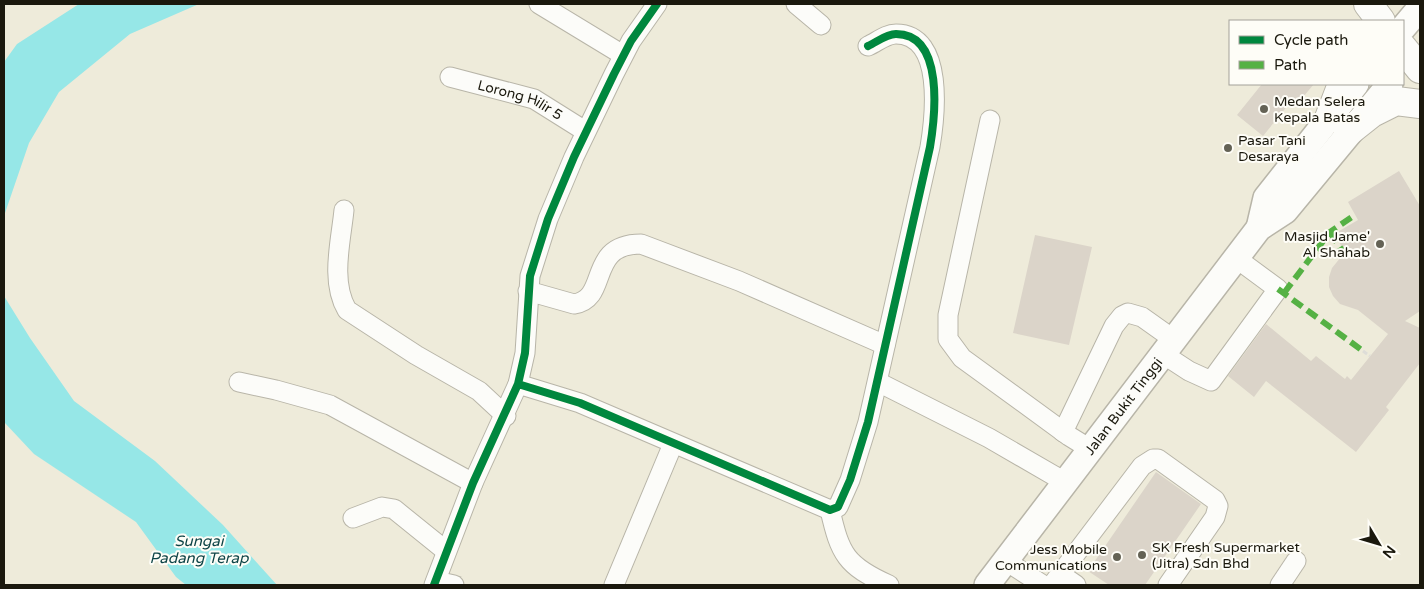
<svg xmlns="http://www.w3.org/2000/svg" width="1424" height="589" font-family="'Varela Round',sans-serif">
  <rect width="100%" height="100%" fill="#eeebda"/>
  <path fill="#96e7e7" d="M79 4H199L130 34 59 92 29 143 4 216V62L17 44Z
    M4 296 30 338 74 401 155 461 223 525 277 585H186L176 577 136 522 34 454 4 422Z"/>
  <path fill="#dbd4c9" d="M1262 84H1314L1298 103 1293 99 1263 136 1237 115Z
    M1399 171 1420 206V311L1405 321 1420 328V363L1386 407 1389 410 1356 452 1266 381 1254 397 1228 376 1266 324 1311 361 1316 356 1345 379 1347 376 1351 380 1388 334 1358 310 1340 304 1333 296 1329 287V277L1332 268 1345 252 1334 234 1358 220 1348 202Z
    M1035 235 1092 247 1069 345 1013 333Z
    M1156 472 1201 504 1145 585H1109L1088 571Z"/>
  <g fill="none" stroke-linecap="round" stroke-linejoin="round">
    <g stroke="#b8b5a8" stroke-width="21">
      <g id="minor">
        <path d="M539 4 623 55"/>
        <path d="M796 4 821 25"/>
        <path id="s1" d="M450 77 534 99 585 131"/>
        <path d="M990 120 948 315V339L962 358 1069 436 1090 449"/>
        <path d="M344 210C341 241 330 281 347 310L416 355 479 391 506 416"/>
        <path d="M528 291 574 304C610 299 586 244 641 244L739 281 885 345"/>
        <path d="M1163 354 1189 371 1211 381 1278 289 1236 258"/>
        <path d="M239 382 276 390 330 405 473 483"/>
        <path d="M878 382 989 438 1065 482"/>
        <path d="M518 384 580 403 830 510 838 507 850 480 868 422 930 147C935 117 945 34 896 34 886 34 877 42 868 46"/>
        <path d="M1063 432 1114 326 1122 316 1128 313 1142 317 1173 339"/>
        <path d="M830 510C840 554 846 566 889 585"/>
        <path d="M353 518 382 507 394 509 446 551"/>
        <path d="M1006 561 1043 585"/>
        <path d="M1060 574 1076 585"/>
        <path d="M436 581 454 585"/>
        <path d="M434 585 473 483 518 384 525 353 530 276 548 219 574 157 614 74 631 41 657 4"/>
        <path d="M614 585 673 444"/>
        <path d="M1052 585 1142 466 1153 459H1158L1215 500 1218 506 1215 517 1168 585"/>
        <path d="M1280 585 1296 561"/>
      </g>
    </g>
    <g stroke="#b8b5a8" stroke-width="28">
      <g id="major">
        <path d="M1403 28 1420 8"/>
        <path d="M1259 228 1266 198 1356 84"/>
        <path id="s2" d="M987 585 1259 228 1285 211 1390 84"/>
      </g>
    </g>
    <g stroke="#b8b5a8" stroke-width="30">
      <path id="highway" d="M1368 4 1381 21
        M1403 48 1420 69
        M1329 118 1342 84
        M1348 132 1372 113 1396 101 1420 104"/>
    </g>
    <path stroke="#deddd8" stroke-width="3" stroke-dasharray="5 2.5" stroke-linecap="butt" d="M1363 351 1370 356"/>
    <use href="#minor" stroke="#fcfcf9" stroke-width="19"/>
    <use href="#major" stroke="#fcfcf9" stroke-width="25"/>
    <use href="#highway" stroke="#fcfcf9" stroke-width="28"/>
    <path stroke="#55b144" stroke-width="6" stroke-dasharray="12 6" stroke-linecap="butt" d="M1330 232 1345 255
      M1278 289 1363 351
      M1284 293 1330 232 1355 215"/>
    <g stroke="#fefdf7" stroke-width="11">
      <path id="cycleway" d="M518 384 580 403 830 510 838 507 850 480 868 422 930 147C935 117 945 34 896 34 886 34 877 42 868 46
        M434 585 473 483 518 384 525 353 530 276 548 219 574 157 614 74 631 41 657 4"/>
    </g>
    <use href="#cycleway" stroke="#00873e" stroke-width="8"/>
  </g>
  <g fill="#646255" stroke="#fefdf7" stroke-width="2">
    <circle cx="1264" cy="109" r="5"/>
    <circle cx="1228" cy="148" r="5"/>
    <circle cx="1380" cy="244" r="5"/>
    <circle cx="1142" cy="555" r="5"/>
    <circle cx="1117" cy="557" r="5"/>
  </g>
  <g text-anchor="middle" stroke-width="4" stroke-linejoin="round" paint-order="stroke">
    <g font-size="14" fill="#1a180d" stroke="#fefdf7">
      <text dy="5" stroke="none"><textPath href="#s1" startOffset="74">Lorong Hilir 5</textPath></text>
      <text dy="5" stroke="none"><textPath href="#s2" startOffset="225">Jalan Bukit Tinggi</textPath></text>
    </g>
    <g font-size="14" fill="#1a180d" stroke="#fefdf7" text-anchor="start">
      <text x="1274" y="106">Medan Selera<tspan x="1274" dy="16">Kepala Batas</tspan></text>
      <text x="1238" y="145">Pasar Tani<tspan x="1238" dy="16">Desaraya</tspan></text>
      <text x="1370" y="241" text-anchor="end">Masjid Jame'<tspan x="1370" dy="16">Al Shahab</tspan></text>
      <text x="1152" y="552">SK Fresh Supermarket<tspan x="1152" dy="16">(Jitra) Sdn Bhd</tspan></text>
      <text x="1107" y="554" text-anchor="end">Jess Mobile<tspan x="1107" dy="16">Communications</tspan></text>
    </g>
    <g font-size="15" font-style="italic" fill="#0d4447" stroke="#fefdf7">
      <text x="199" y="546">Sungai<tspan x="199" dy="17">Padang Terap</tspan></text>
    </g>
  </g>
  <rect width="1424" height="589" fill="none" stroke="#1a180d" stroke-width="10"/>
  <rect x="1229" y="20" width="175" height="65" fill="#fefdf7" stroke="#a3a199"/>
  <rect x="1239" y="36" width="25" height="8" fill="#00873e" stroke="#a3a199"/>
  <text x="1274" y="45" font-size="15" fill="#1a180d">Cycle path</text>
  <rect x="1239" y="61" width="25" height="8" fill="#55b144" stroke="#a3a199"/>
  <text x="1274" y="70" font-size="15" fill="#1a180d">Path</text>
  <g transform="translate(1379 544) rotate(128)" stroke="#fefdf7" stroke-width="4" paint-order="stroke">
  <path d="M0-4L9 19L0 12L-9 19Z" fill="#1a180d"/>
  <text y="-8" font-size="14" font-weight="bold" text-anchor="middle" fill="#1a180d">N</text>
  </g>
</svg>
